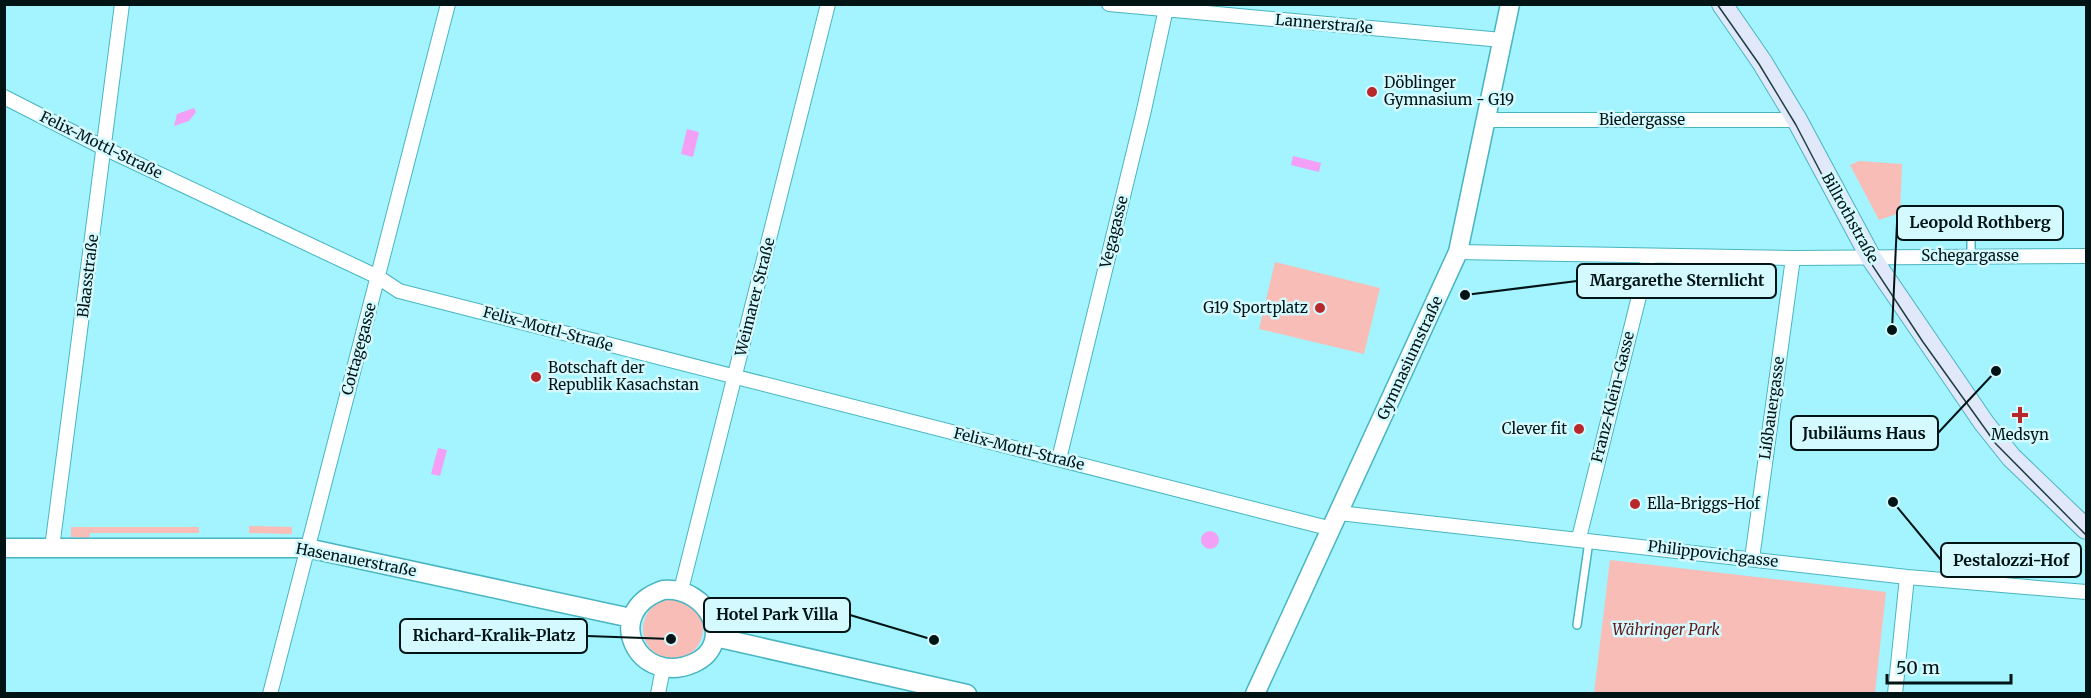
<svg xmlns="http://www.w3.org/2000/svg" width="2091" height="698" font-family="Merriweather,serif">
  <rect width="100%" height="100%" fill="#a3f4fe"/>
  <path fill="#f8bdb7" d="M1859 161 1902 164 1900 213 1879 220 1850 165Z
    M1275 262 1380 288 1364 354 1259 329Z
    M249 526 292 527V534L249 533Z
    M71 527H199V533H90L89 538 71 537Z
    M1610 560 1886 592 1875 693H1594Z
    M643 629a30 30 0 1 1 60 0a30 30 0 1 1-60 0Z"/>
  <path fill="#f39ff6" d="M194 108 196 112 189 121 174 126 177 114Z
    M687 129 699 132 693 157 681 154Z
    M1293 156 1321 163 1319 172 1291 165Z
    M438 448 447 450 440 476 431 474Z
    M1201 540a9 9 0 1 1 18 0a9 9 0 1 1-18 0Z"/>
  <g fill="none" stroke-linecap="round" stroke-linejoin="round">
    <g stroke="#48b5c2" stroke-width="10">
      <path id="service" d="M1971 216V256
        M1577 625 1589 541"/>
    </g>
    <g stroke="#48b5c2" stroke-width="16">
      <path id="minor" d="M1109 4 1502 40
        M4 97 104 148 378 277 399 291 1332 529
        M1486 120H1797
        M1458 252 1793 258 2086 256
        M1059 459 1144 110 1167 4
        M1339 513 1907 577 2086 592
        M1579 538 1649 256
        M52 548 122 4
        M1752 559 1793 258
        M681 590 828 4
        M270 694 448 4
        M658 694 663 668
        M1895 694 1907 577"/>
    </g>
    <g stroke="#48b5c2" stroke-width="21">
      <path id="tertiary" d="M4 548H307L631 618
        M663 590C709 586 736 644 694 663 638 688 600 612 663 590Z
        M715 637 967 694
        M1255 694 1458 252 1510 4"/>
    </g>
    <g stroke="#48b5c2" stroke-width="22">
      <path id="secondary" d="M1722 4 1762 62 1797 120 1870 256 1984 423 2011 457 2086 529"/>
    </g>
    <use href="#service" stroke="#fff" stroke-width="7"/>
    <use href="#minor" stroke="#fff" stroke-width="14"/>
    <use href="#tertiary" stroke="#fff" stroke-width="18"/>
    <use href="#secondary" stroke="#e0e8fa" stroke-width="20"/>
    <path stroke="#1f3f43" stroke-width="1.5" d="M1717 4 1759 64 1796 125 1857 242 1923 342 1996 444 2086 535"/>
  </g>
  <g fill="#b8282a" stroke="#d4faff" stroke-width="2">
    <circle cx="1372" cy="92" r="6"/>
    <circle cx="1320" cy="308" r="6"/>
    <circle cx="536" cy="377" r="6"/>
    <path d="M2017 406h6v6h6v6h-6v6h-6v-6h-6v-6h6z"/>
    <circle cx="1579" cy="429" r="6"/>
    <circle cx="1635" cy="504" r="6"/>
  </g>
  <g text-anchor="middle" stroke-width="5" stroke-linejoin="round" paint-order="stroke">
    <g font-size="15" fill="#001416" stroke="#d4faff">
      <text transform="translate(1324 24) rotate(5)" y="5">Lannerstraße</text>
      <text x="1642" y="125">Biedergasse</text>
      <text transform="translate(101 145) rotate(26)" y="5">Felix-Mottl-Straße</text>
      <text transform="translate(1850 218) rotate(61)" y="5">Billrothstraße</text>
      <text transform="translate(1114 232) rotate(-76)" y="5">Vegagasse</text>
      <text x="1970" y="261">Schegargasse</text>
      <text transform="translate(88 276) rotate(-83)" y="5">Blaasstraße</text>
      <text transform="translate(755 297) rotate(-76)" y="5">Weimarer Straße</text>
      <text transform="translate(548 329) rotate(15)" y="5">Felix-Mottl-Straße</text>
      <text transform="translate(359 349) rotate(-75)" y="5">Cottagegasse</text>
      <text transform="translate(1410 358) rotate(-65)" y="5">Gymnasiumstraße</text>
      <text transform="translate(1613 397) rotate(-76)" y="5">Franz-Klein-Gasse</text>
      <text transform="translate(1772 408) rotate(-82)" y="5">Lißbauergasse</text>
      <text transform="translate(1019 449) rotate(14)" y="5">Felix-Mottl-Straße</text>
      <text transform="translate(1713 554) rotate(7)" y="5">Philippovichgasse</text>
      <text transform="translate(356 560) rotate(11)" y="5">Hasenauerstraße</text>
    </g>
    <g font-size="15" fill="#001416" stroke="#d4faff" text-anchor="start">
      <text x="1384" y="88">Döblinger<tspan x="1384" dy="17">Gymnasium - G19</tspan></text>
      <text x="1308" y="313" text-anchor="end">G19 Sportplatz</text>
      <text x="548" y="373">Botschaft der<tspan x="548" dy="17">Republik Kasachstan</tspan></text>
      <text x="1567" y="434" text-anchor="end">Clever fit</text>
      <text x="2020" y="440" text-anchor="middle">Medsyn</text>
      <text x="1647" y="509">Ella-Briggs-Hof</text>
    </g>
    <g font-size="15" font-style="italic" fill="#641918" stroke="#d4faff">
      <text x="1666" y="635">Währinger Park</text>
    </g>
  </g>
  <path fill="none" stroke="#001416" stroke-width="2" d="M1892 330L1897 223M1465 295L1577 281M1996 371L1938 433M1893 502L1941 560M934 640L850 615M671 639L587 636"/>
  <g fill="#001416" stroke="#d4faff" stroke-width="2">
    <circle cx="1892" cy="330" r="6"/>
    <circle cx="1465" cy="295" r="6"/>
    <circle cx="1996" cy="371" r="6"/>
    <circle cx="1893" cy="502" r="6"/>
    <circle cx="934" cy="640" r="6"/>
    <circle cx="671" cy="639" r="6"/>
  </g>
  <g fill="#d4faff" stroke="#001416" stroke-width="2">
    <rect x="1897" y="206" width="166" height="34" rx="6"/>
    <rect x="1577" y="264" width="199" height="34" rx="6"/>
    <rect x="1791" y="416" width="147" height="34" rx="6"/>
    <rect x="1941" y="543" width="140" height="34" rx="6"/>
    <rect x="704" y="598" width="146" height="34" rx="6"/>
    <rect x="400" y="619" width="187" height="34" rx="6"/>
  </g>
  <g font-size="16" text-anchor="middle" font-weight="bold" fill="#001416">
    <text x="1980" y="228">Leopold Rothberg</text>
    <text x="1677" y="286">Margarethe Sternlicht</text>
    <text x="1864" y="439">Jubiläums Haus</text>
    <text x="2011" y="566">Pestalozzi-Hof</text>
    <text x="777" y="620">Hotel Park Villa</text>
    <text x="494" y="641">Richard-Kralik-Platz</text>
  </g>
  <rect width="2091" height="698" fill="none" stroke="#001416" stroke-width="12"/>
  <path d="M1887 674v9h124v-9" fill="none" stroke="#001416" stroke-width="3"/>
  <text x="1896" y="674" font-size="18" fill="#001416" stroke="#d4faff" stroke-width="4.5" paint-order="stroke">50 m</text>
</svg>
